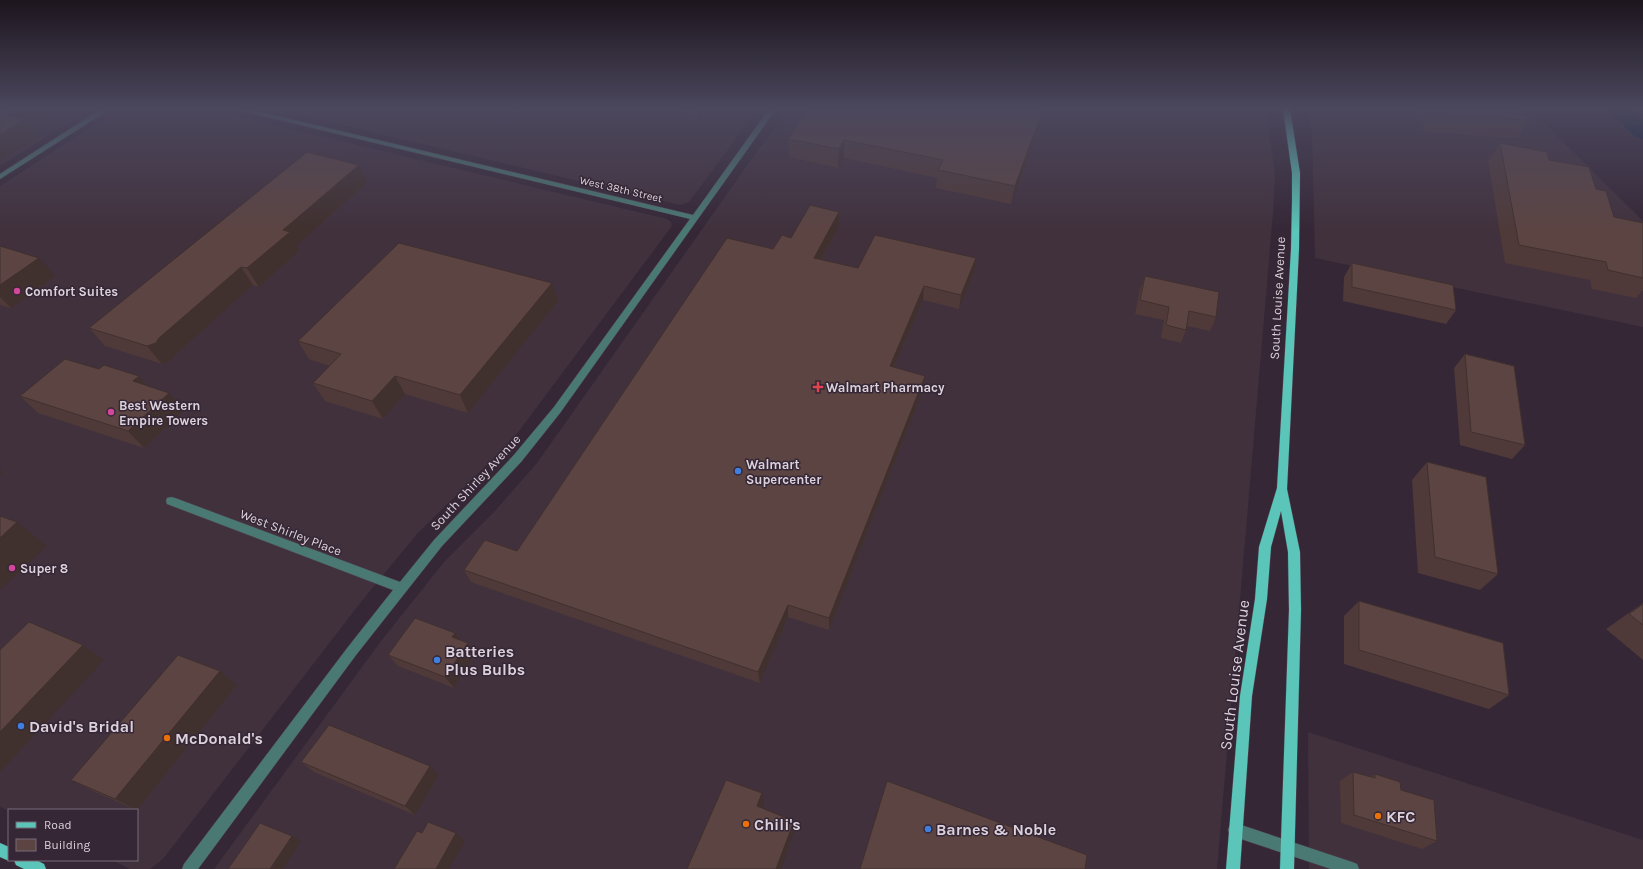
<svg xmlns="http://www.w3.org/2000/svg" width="1643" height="869" font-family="Karla,sans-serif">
  <rect width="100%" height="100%" fill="#352736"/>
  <path fill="#41313d" d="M0 109H91L0 166Z
    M119 109H207L667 219 671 222 672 226 519 431 496 456 417 534 361 602 163 859 150 869H130L111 860H137V810L9 811 0 807V186Z
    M274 109H758L689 202 680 205Z
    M787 109H1266L1275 174 1273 213 1217 869H214L381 641 444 562 494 512 537 463Z
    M1530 109 1643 221V327L1315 258 1312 133 1309 110Z
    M1308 732 1643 840V869H1309Z"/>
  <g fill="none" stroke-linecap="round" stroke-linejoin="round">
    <path fill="#001c3c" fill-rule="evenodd" d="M1607 109H1632L1643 120V139L1635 137Z"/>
    <g stroke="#504251" stroke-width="1">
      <path id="minor" d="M101 109H110L0 179V174Z
        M234 109H248L693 215 769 109H776L560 413 521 462 442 546 356 655 198 869H182L184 864 348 647 393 590 167 504 166 501 167 498 171 497 175 498 400 582 434 540 513 456 554 407 690 219Z
        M1235 823 1352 862 1357 864 1359 869H1331L1235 837 1230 835 1228 830 1230 825Z"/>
    </g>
    <g stroke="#504251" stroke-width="1">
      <path id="major" d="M1283 109H1290L1300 173 1299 249 1287 489 1300 552 1301 610 1294 869H1280L1289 610 1288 552 1281 511 1271 547 1267 599 1252 696 1240 869H1226L1240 696 1255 599 1259 547 1277 488 1291 249 1292 201V173Z
        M0 843 9 847V860H11L9 861 0 857Z
        M14 860H36L44 864 46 869H24L16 865Z"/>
    </g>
    <use href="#minor" fill="#4a7973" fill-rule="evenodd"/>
    <use href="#major" fill="#5bc5b9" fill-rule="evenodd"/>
  </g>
  <path fill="#4f3a39" d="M499 109H526L521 114Z
    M679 109H707L698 120 680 116Z
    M808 109H1046L1011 204 936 188 937 178 844 158 838 168 789 157 788 139Z
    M1413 109H1520L1519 110 1530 120 1517 138 1424 132Z
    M1500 143 1549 160 1596 189 1614 217 1643 223V290L1636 298 1592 289 1590 280 1505 263 1488 161Z
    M359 165 367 183 297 245 300 250 259 287 253 285 174 356 171 361 162 364 105 346 89 328Z
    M839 226 821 260 858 268 976 258 974 272 959 309 923 300 894 367 925 376 923 389 829 630 788 617 760 683 471 582 464 570 517 551 773 249 791 238Z
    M0 246 55 276 11 308 0 305Z
    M1352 263 1456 310 1446 324 1343 301 1344 277Z
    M1145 276 1216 317 1210 331 1187 326 1186 330 1181 343 1161 338 1164 320 1135 314 1140 289Z
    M558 301 468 413 405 394 383 419 325 401 313 383 330 366 309 359 298 341Z
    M1465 354 1525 445 1512 459 1460 445 1454 368Z
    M99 369 139 376 148 386 184 410 144 448 38 413 20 396Z
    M1427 462 1498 574 1480 590 1418 573 1412 480Z
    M1359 601 1509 695 1489 709 1344 664V616Z
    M1643 603V660L1606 629Z
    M460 640 468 643 475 654 454 688 398 666 388 655Z
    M237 685 137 810 95 792 71 780Z
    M301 762 439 775 415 815 314 772Z
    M1353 772 1370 777 1375 774 1401 790 1437 841 1422 849 1341 823 1340 781Z"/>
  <path fill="#40302e" d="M17 109H59L31 127 38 137 0 161V135L8 115Z
    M520 109H526L521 114Z
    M697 109H707L698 120Z
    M1043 109H1046L1011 204 1015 186Z
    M844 140V158L838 168 839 149Z
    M359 165 367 183 297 245 300 250 259 287 247 268 283 230Z
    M839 212V226L814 272V258Z
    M39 258 55 276 11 308 0 297V285Z
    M976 258 974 272 959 309 961 295Z
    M241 267 253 285 174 356 171 361 162 364 147 346 159 338Z
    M552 283 558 301 468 413 460 395Z
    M924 286 923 300 888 380 890 366Z
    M139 376 155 394 133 381Z
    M395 376 405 394 383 419 372 401Z
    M925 376 923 389 829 630V618Z
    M169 393 184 410 144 448 128 431Z
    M0 470 3 472 0 475Z
    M17 522 47 546 0 590V538Z
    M788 605V617L760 683 758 672Z
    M455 633 463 644 452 637Z
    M468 643 475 654 454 688 445 677Z
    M83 645 104 660 0 772V732Z
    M220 671 237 685 137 810 115 799Z
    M430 766 439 775 415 815 405 806Z
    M762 793 764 805 759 817 757 806Z
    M794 821V832L781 869H776Z
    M456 833 465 841 449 869H436Z
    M292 836 301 841 283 869H270Z"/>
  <path fill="#5c4442" stroke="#40302e" d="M0 109H17L8 115 25 119 0 135Z
    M808 109H1043L1015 186 938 170 943 160 844 140 839 149 788 139Z
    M1432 109H1518L1530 120 1435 114Z
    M1500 143 1547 152 1549 160 1589 167 1596 189 1606 191 1614 217 1643 223V278L1608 270 1606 262 1519 245Z
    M307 152 359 165 283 230 290 232 247 268 241 267 159 338 156 343 147 346 89 328Z
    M810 205 839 212 814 258 858 268 875 235 976 258 961 295 924 286 890 366 925 376 829 618 788 605 758 672 464 570 485 540 517 551 727 238 773 249 782 235 791 238Z
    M399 243 552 283 460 395 395 376 372 401 313 383 341 354 298 341Z
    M0 246 39 258 0 285Z
    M1352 263 1453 285 1456 310 1352 287Z
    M1145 276 1219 292 1216 317 1189 311 1186 330 1166 325 1169 307 1140 300Z
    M1465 354 1514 366 1525 445 1471 432Z
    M65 359 99 369 104 365 139 376 133 381 169 393 128 431 20 396Z
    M1427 462 1486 477 1498 574 1435 557Z
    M0 516 17 522 0 538Z
    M1359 601 1503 643 1509 695 1359 650Z
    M1643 604V625L1629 614Z
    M415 618 455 633 452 637 468 643 445 677 388 655Z
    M29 622 83 645 0 732V650Z
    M178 655 220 671 115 799 71 780Z
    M329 725 430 766 405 806 301 762Z
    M1353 772 1375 778V774L1400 782 1401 790 1434 800 1437 841 1354 815Z
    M726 780 762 793 757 806 794 821 776 869H687Z
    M887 781 1087 855 1085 869H860Z
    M428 822 456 833 436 869H394L417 831 422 833Z
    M260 823 292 836 270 869H228Z"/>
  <linearGradient id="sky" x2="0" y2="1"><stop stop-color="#1d151e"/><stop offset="0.47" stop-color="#4b475d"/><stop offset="1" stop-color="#4b475d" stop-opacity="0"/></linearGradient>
  <rect width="1643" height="231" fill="url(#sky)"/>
  <g fill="#d1479c" stroke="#352736" stroke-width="1.5">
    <circle cx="17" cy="291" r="4"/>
    <circle cx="111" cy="412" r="4"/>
    <circle cx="12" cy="568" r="4"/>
  </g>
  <path fill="#e0444e" stroke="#352736" stroke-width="1.5" d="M816 381h4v4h4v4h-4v4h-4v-4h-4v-4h4z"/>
  <g fill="#3f7fe0" stroke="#352736" stroke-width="1.5">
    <circle cx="738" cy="471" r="4"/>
    <circle cx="437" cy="660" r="4"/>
    <circle cx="21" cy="726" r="4"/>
    <circle cx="928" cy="829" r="4"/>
  </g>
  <g fill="#e8710a" stroke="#352736" stroke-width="1.5">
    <circle cx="167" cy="738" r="4"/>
    <circle cx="1378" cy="816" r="4"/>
    <circle cx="746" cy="824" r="4"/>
  </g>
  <g text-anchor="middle" stroke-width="3" stroke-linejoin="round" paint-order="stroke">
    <g font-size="11" fill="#dcd2dc" stroke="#352736">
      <text transform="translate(621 189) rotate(13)" y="4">West 38th Street</text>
    </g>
    <g font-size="13" font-weight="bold" fill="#dcd2dc" stroke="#352736" text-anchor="start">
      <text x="25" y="296">Comfort Suites</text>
      <text x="826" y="392">Walmart Pharmacy</text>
      <text x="119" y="410">Best Western<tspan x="119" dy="15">Empire Towers</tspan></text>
      <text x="746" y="469">Walmart<tspan x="746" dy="15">Supercenter</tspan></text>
      <text x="20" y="573">Super 8</text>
    </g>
    <g font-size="13" fill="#dcd2dc" stroke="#352736">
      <text transform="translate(1277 298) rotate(-87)" y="5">South Louise Avenue</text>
      <text transform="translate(475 482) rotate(-47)" y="5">South Shirley Avenue</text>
      <text transform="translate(291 532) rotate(21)" y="5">West Shirley Place</text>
    </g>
    <g font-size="16" font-weight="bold" fill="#dcd2dc" stroke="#352736" text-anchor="start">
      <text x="445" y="657">Batteries<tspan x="445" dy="18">Plus Bulbs</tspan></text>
      <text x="29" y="732">David's Bridal</text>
      <text x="175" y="744">McDonald's</text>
      <text x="1386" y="822">KFC</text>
      <text x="754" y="830">Chili's</text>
      <text x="936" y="835">Barnes &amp; Noble</text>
    </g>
    <g font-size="16" fill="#dcd2dc" stroke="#352736">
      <text transform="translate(1234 675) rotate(-83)" y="6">South Louise Avenue</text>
    </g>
  </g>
  <rect x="8" y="809" width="130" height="52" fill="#352736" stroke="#786b78"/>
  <rect x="16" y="822" width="20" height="6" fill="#5bc5b9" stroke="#786b78"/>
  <text x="44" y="829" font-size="12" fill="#dcd2dc">Road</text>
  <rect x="16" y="839" width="20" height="12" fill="#5c4442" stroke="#786b78"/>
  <text x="44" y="849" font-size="12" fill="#dcd2dc">Building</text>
</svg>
